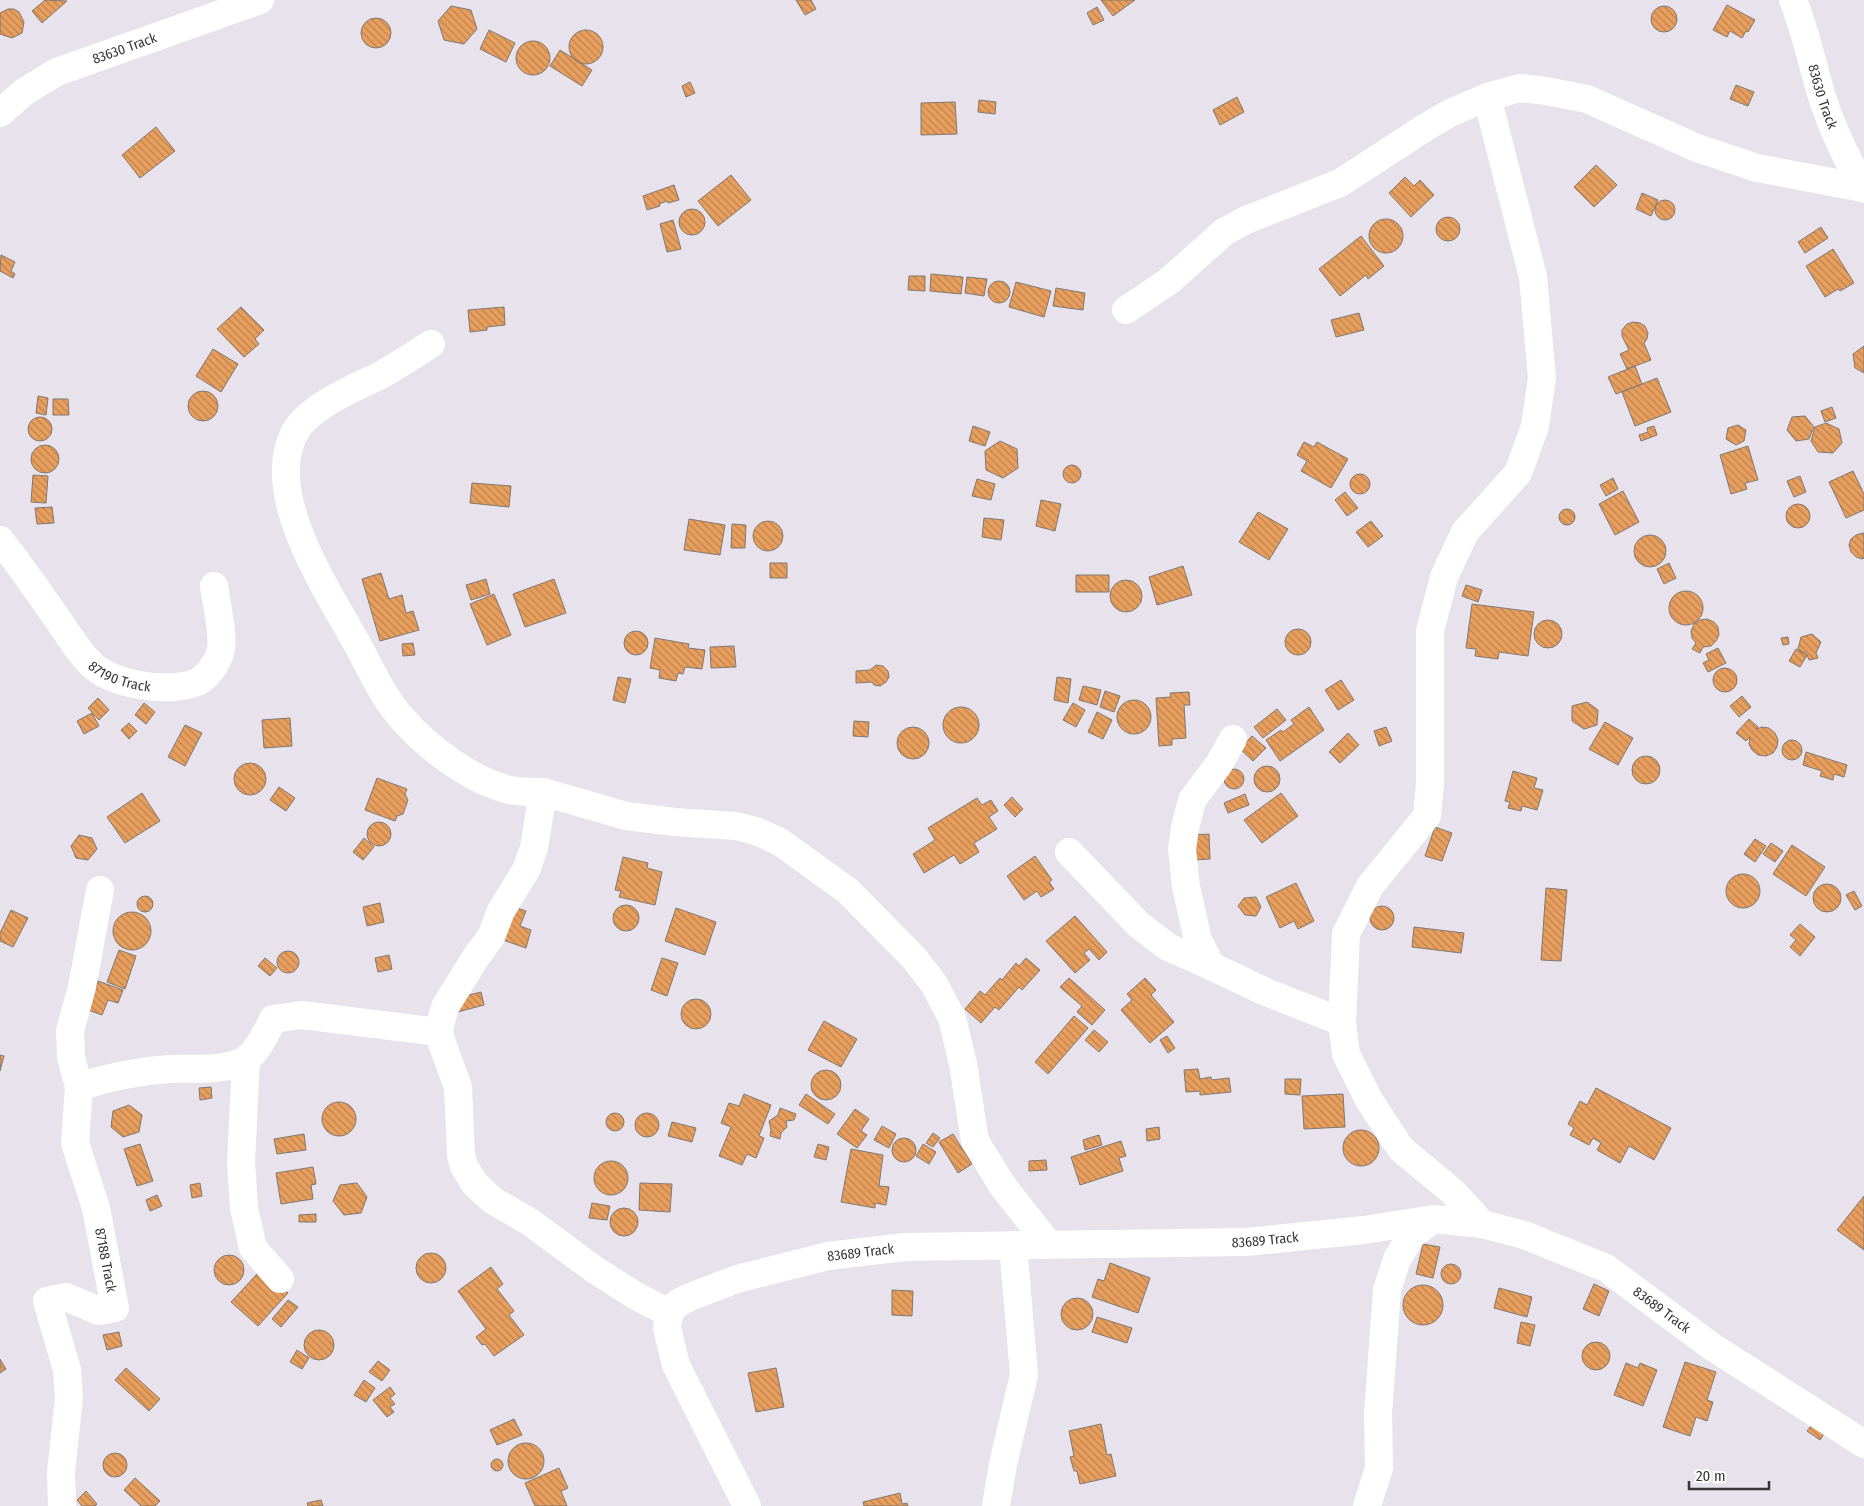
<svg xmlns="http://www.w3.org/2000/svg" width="1864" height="1506" font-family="'Fira Sans Condensed',sans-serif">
  <defs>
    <pattern id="building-back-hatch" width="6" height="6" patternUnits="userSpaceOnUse" patternTransform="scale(1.25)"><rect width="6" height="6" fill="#e89e5d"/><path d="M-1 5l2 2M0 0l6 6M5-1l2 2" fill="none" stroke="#bd824e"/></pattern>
  </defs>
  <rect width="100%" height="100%" fill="#e7e2eb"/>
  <path fill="url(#building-back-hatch)" stroke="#7f7872" d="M45 0 67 1 42 23 32 11Z
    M796 0H811L816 9 805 15Z
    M1101 0H1135L1113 16Z
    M1727 5 1755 20 1748 32 1746 31 1742 38 1730 31 1727 37 1713 30Z
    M1651 19a13 13 0 1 1 26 0a13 13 0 1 1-26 0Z
    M451 6 471 10 477 29 464 44 444 40 438 21Z
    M1097 7 1104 20 1093 25 1087 13Z
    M8 9H14L19 12 24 22 22 33 12 38 0 34V13Z
    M361 33a15 15 0 1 1 30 0a15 15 0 1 1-30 0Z
    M489 30 515 43 506 62 480 49Z
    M569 47a17 17 0 1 1 34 0a17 17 0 1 1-34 0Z
    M516 58a17 17 0 1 1 34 0a17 17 0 1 1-34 0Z
    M560 50 592 70 582 86 550 66Z
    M690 82 695 93 686 97 682 86Z
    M1736 85 1754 92 1748 106 1730 99Z
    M1237 97 1244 112 1220 125 1213 110Z
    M979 100 996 102 995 114 978 112Z
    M955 102 957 134 921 135V103Z
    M156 127 175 151 140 178 122 155Z
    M1596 165 1617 185 1594 207 1574 187Z
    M731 175 751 200 718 226 698 201Z
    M1405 177 1414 186 1420 180 1434 195 1411 217 1389 193Z
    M674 185 679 200 668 203 667 201 659 204 660 206 647 210 643 196Z
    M1642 193 1658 200 1651 216 1636 209Z
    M1655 210a10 10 0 1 1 20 0a10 10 0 1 1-20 0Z
    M679 222a13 13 0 1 1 26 0a13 13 0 1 1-26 0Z
    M1436 229a12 12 0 1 1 24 0a12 12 0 1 1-24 0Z
    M1369 236a17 17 0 1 1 34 0a17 17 0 1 1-34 0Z
    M673 220 681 249 667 252 660 224Z
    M1821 227 1828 238 1805 253 1798 242Z
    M1361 236 1384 266 1368 279 1366 275 1340 296 1319 269Z
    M1833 249 1854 283 1840 291 1838 289 1825 297 1806 266Z
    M1 255 15 262 11 271 15 274 13 278 0 271Z
    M931 274 963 277 961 294 930 291Z
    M909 276H925V291L908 290Z
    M967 277 987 279 984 296 965 293Z
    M988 292a11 11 0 1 1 22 0a11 11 0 1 1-22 0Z
    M1016 282 1051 291 1044 317 1009 307Z
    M1056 288 1085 293 1083 310 1053 306Z
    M241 307 264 330 255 339 259 344 244 357 217 329Z
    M504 307 505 325 487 327V330L470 332 468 310Z
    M1359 313 1364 330 1336 337 1331 320Z
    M1633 322 1640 323 1645 326 1648 333 1647 339 1644 343 1651 360 1627 369 1620 354 1629 350 1622 336V330L1627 324Z
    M1864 346V373L1855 368 1853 354Z
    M213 349 238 364 221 392 196 376Z
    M1635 366 1642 384 1616 394 1608 377Z
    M1657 378 1671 412 1635 426 1622 392Z
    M188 406a15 15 0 1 1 30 0a15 15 0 1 1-30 0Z
    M38 396 48 398 46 415 36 413Z
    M53 399H68L69 415H53Z
    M1832 407 1836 418 1825 422 1821 411Z
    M1805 416 1814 427 1809 439 1796 441 1787 430 1792 417Z
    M28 429a12 12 0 1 1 24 0a12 12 0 1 1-24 0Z
    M1826 423 1839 429 1842 443 1833 453 1818 452 1811 441 1815 427Z
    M1738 425 1746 430 1744 441 1736 445 1726 439 1728 428Z
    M973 426 990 432 985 446 969 441Z
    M1654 426 1657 435 1641 441 1639 435 1648 432 1647 428Z
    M1000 441 1017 449 1018 468 1003 478 986 470 985 451Z
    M1304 442 1314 447 1317 442 1348 459 1331 488 1301 471 1307 461 1297 455Z
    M31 459a14 14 0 1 1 28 0a14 14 0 1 1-28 0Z
    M1748 446 1758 480 1745 483 1747 489 1731 494 1720 455Z
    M1063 474a9 9 0 1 1 18 0a9 9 0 1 1-18 0Z
    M1853 471 1864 494V510L1846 518 1829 482Z
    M1350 484a10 10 0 1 1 20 0a10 10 0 1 1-20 0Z
    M33 475 48 476 46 503 31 502Z
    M1800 476 1806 492 1794 497 1787 481Z
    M1613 478 1618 489 1606 496 1600 485Z
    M977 479 995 484 991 500 972 496Z
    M472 483 511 486 509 507 470 503Z
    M1623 491 1639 522 1615 535 1599 504Z
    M1345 492 1358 508 1347 516 1335 500Z
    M1041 500 1061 504 1055 531 1036 526Z
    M1786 516a12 12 0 1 1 24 0a12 12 0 1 1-24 0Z
    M52 507 54 523 37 524 35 508Z
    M1559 517a8 8 0 1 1 16 0a8 8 0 1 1-16 0Z
    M1258 512 1288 529 1269 560 1239 542Z
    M984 518 1004 520 1001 540 982 537Z
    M689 519 725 525 720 555 684 550Z
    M1371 521 1383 536 1368 547 1356 532Z
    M753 536a15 15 0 1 1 30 0a15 15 0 1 1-30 0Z
    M732 524 746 525 745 548H731Z
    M1863 533H1864V558L1862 559 1856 557 1851 552 1849 545 1851 539 1856 535Z
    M1634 551a16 16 0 1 1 32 0a16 16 0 1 1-32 0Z
    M770 563H787V578H770Z
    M1669 563 1676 578 1664 584 1657 569Z
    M1183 566 1192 595 1157 605 1149 577Z
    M381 573 389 599 402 595 406 613 413 611 419 630 380 641 362 579Z
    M1076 575H1109V592H1076Z
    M486 579 490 594 471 600 466 585Z
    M554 579 566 613 525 627 513 594Z
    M1110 596a16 16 0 1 1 32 0a16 16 0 1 1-32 0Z
    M1466 585 1482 590 1478 602 1462 596Z
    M1669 608a17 17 0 1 1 34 0a17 17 0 1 1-34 0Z
    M494 594 511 635 487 645 470 604Z
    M1472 604 1534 612 1528 656 1499 652 1498 659 1475 656 1476 649 1466 648Z
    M1707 619 1714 622 1718 627 1719 635 1716 641 1711 646 1703 647 1700 653 1692 649 1696 643 1692 638 1691 631 1694 624 1700 620Z
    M1534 634a14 14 0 1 1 28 0a14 14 0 1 1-28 0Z
    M1285 642a13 13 0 1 1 26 0a13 13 0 1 1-26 0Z
    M624 643a12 12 0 1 1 24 0a12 12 0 1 1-24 0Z
    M1812 634 1821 642 1816 653 1818 658 1809 660 1807 655 1798 649 1801 637Z
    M1788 637 1789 644 1783 645 1781 638Z
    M655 638 689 644 688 648 705 650 702 669 685 667 683 674 678 673 676 681 659 678 660 670 650 668Z
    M413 643 415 655 403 656 402 644Z
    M734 646 736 667 711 668 710 647Z
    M1718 648 1726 663 1708 672 1703 663 1709 660 1706 654Z
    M1796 649 1807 655 1800 667 1789 661Z
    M876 665 883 666 888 671 889 677 886 682 880 686 874 685 872 682 856 683V671L870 670Z
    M1713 680a12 12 0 1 1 24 0a12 12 0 1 1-24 0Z
    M618 677 631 679 625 703 613 700Z
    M1057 677 1071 679 1068 703 1054 700Z
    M1341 680 1354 700 1338 710 1325 690Z
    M1083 686 1101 690 1097 705 1079 700Z
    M1105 691 1120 696 1114 712 1100 707Z
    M1189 692 1190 705H1184L1186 738 1172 739V745L1159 746 1156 698 1171 697 1170 693Z
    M1742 696 1751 707 1739 717 1730 706Z
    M98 698 109 710 99 720 88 708Z
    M1117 717a17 17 0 1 1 34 0a17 17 0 1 1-34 0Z
    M1587 702 1598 710 1597 725 1584 729 1572 721V706Z
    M144 703 155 712 146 724 135 715Z
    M1073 703 1085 710 1076 727 1063 720Z
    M1309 707 1324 730 1280 761 1266 740 1281 730 1283 732 1294 724 1291 720Z
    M943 725a18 18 0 1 1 36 0a18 18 0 1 1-36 0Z
    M1277 709 1286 720 1263 738 1254 727Z
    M1097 712 1112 720 1103 739 1088 732Z
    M92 713 99 726 84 734 77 721Z
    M290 718 292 746 264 748 262 720Z
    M1749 719 1758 727 1756 729 1762 727 1769 728 1775 733 1778 740 1777 747 1773 753 1766 756 1758 755 1752 750 1749 744 1750 737 1746 741 1736 733Z
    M854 721 869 722 868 737 853 736Z
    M1605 722 1633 738 1618 765 1589 749Z
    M129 723 137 731 129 739 121 730Z
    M185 725 202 733 185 766 168 757Z
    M1386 727 1392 741 1379 746 1374 731Z
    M897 743a16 16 0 1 1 32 0a16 16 0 1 1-32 0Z
    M1348 733 1359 745 1340 763 1329 752Z
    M1252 736 1266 748 1253 761 1240 749Z
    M1782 750a10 10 0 1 1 20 0a10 10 0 1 1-20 0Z
    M1806 752 1847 765 1844 777 1834 774 1833 780 1820 776 1822 771 1803 765Z
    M1632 770a14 14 0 1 1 28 0a14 14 0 1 1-28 0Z
    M234 779a16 16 0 1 1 32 0a16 16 0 1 1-32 0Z
    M1254 779a13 13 0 1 1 26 0a13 13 0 1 1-26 0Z
    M1224 779a10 10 0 1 1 20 0a10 10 0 1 1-20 0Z
    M1513 771 1537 778 1534 788 1543 790 1537 810 1522 806 1521 811 1508 808 1510 802 1505 801Z
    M377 778 407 789 405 794 408 800 403 814 397 816 395 821 365 810Z
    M279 787 295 798 286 811 270 800Z
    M142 793 160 821 125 843 107 817Z
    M1281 793 1298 816 1262 843 1244 820Z
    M1245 794 1249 805 1228 813 1224 803Z
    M1012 797 1023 809 1015 817 1004 805Z
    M977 798 982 805 991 800 998 811 989 817 997 829 974 843 979 852 960 864 954 855 924 873 913 854 935 840 928 828Z
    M367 834a12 12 0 1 1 24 0a12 12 0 1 1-24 0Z
    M1435 827 1452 833 1442 861 1425 856Z
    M1209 834 1210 859 1193 860 1191 835Z
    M79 835 92 838 97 849 88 860 76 858 71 846Z
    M364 838 374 847 363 860 353 852Z
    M1755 839 1766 846 1755 862 1744 854Z
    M1771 843 1783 851 1775 862 1763 854Z
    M1792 845 1825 867 1806 896 1773 874Z
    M1035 856 1052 880 1049 882 1054 889 1041 897 1037 891 1024 900 1007 876Z
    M623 857 648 863 647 868 662 872 655 905 619 897 621 891 615 890Z
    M1726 891a17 17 0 1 1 34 0a17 17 0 1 1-34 0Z
    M1296 883 1314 921 1298 929 1294 921 1280 928 1266 897Z
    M1813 898a14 14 0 1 1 28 0a14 14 0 1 1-28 0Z
    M1546 888 1567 890 1561 961 1541 960Z
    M1854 891 1862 906 1855 910 1846 895Z
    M137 904a8 8 0 1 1 16 0a8 8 0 1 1-16 0Z
    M1256 897 1261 907 1256 916 1245 915 1238 906 1244 898Z
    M380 903 384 922 367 926 363 907Z
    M613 918a13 13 0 1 1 26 0a13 13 0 1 1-26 0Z
    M511 906 526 911 520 926 531 930 526 948 500 939Z
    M1370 918a12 12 0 1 1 24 0a12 12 0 1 1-24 0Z
    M676 908 716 922 705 955 665 941Z
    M11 910 28 918 13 947 0 941V933Z
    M113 931a19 19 0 1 1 38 0a19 19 0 1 1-38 0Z
    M1075 916 1107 952 1099 960 1089 949 1084 953 1090 960 1075 973 1046 941Z
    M1800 924 1815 937 1800 956 1790 947 1796 940 1790 935Z
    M1414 927 1464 933 1461 953 1412 947Z
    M119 950 136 956 125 989 107 982Z
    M277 962a11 11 0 1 1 22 0a11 11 0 1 1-22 0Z
    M389 955 392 969 378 972 375 958Z
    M265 958 277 968 270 976 258 966Z
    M662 958 678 963 667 996 651 990Z
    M1026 958 1040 970 1022 990 1019 987 999 1010 995 1007 981 1023 965 1009 980 991 985 995 1000 978 1002 980 1016 963 1019 966Z
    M1069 978 1105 1010 1092 1025 1077 1012 1082 1006 1060 987Z
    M1145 978 1156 990 1151 995 1174 1022 1150 1043 1121 1010 1132 1000 1127 994Z
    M98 981 123 990 118 1003 108 1000 102 1015 88 1010Z
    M481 992 484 1005 454 1013 450 1000Z
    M681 1014a15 15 0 1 1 30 0a15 15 0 1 1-30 0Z
    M1074 1016 1088 1028 1048 1074 1035 1062Z
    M824 1021 857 1039 841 1067 808 1050Z
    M1094 1030 1108 1042 1099 1052 1085 1040Z
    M1167 1036 1175 1048 1168 1053 1160 1040Z
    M0 1055 4 1056 0 1071Z
    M1198 1069 1200 1079 1211 1077 1212 1080 1229 1078 1231 1092 1200 1095V1091L1186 1092 1184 1070Z
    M811 1085a15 15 0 1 1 30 0a15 15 0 1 1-30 0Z
    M1285 1079H1301L1300 1095 1285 1094Z
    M211 1087 212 1098 200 1100 199 1088Z
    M1596 1088 1671 1128 1654 1160 1629 1146 1620 1163 1597 1150 1601 1143 1593 1138 1589 1145 1570 1135 1574 1128 1568 1124 1580 1101 1587 1105Z
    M744 1094 771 1105 759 1136 764 1138 756 1158 747 1154 742 1165 719 1156 731 1127 721 1123 729 1103 739 1106Z
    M806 1094 835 1114 828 1124 799 1105Z
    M1343 1094 1345 1127 1304 1129 1302 1096Z
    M322 1119a17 17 0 1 1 34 0a17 17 0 1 1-34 0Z
    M129 1105 142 1115 139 1132 123 1137 111 1127 113 1111Z
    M780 1108 796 1114 794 1120 786 1121 787 1127 781 1133 780 1139 770 1136 771 1130 769 1121 778 1115Z
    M855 1109 869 1119 861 1131 867 1135 857 1148 837 1134Z
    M606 1122a9 9 0 1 1 18 0a9 9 0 1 1-18 0Z
    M635 1125a12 12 0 1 1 24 0a12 12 0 1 1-24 0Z
    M672 1122 696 1128 692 1142 668 1136Z
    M882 1126 896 1134 889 1148 874 1140Z
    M1159 1127 1160 1139 1147 1141 1146 1129Z
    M1343 1148a18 18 0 1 1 36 0a18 18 0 1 1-36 0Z
    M933 1133 940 1138 933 1147 926 1143Z
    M304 1134 306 1150 277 1154 274 1139Z
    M953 1134 972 1164 958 1173 939 1142Z
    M1099 1135 1102 1145 1085 1150 1083 1140Z
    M892 1150a12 12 0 1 1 24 0a12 12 0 1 1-24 0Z
    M1121 1141 1126 1156 1119 1158 1123 1171 1080 1185 1071 1157Z
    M140 1144 153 1181 137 1186 124 1149Z
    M818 1144 829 1147 826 1160 814 1157Z
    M923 1144 936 1152 929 1164 916 1156Z
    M851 1149 883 1155 879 1186 889 1187 886 1205 875 1203V1208L841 1202Z
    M1046 1160 1047 1170 1029 1171V1161Z
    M594 1178a17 17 0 1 1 34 0a17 17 0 1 1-34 0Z
    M313 1167 316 1184 311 1185 313 1199 281 1204 276 1173Z
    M200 1183 202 1196 192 1198 190 1185Z
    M357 1183 367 1197 361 1213 344 1215 333 1201 340 1185Z
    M640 1183 672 1184 670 1212 639 1210Z
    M157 1195 162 1206 150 1211 146 1200Z
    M1864 1196V1250L1837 1230Z
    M592 1203 610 1206 607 1220 589 1218Z
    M610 1222a14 14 0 1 1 28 0a14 14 0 1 1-28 0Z
    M316 1214V1222H299V1215Z
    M1423 1244 1440 1247 1433 1278 1416 1274Z
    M416 1268a15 15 0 1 1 30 0a15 15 0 1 1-30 0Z
    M214 1270a15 15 0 1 1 30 0a15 15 0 1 1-30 0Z
    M1110 1263 1150 1278 1138 1313 1092 1297 1098 1279 1104 1281Z
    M1441 1274a10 10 0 1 1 20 0a10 10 0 1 1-20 0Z
    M491 1267 503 1284 497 1289 514 1311 509 1315 524 1335 494 1356 485 1344 482 1345 476 1337 486 1329 458 1291Z
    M257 1274 267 1283 271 1279 288 1293 258 1326 231 1302Z
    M1594 1284 1609 1291 1599 1316 1583 1309Z
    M1403 1305a20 20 0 1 1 40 0a20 20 0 1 1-40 0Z
    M1499 1288 1532 1297 1527 1317 1494 1308Z
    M892 1290 913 1291 912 1316 892 1315Z
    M1061 1314a16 16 0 1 1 32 0a16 16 0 1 1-32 0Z
    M288 1300 298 1307 281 1327 272 1319Z
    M1097 1317 1132 1328 1127 1343 1092 1332Z
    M1521 1322 1535 1325 1530 1346 1517 1343Z
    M304 1345a15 15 0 1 1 30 0a15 15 0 1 1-30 0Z
    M119 1332 122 1346 107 1350 103 1335Z
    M1582 1356a14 14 0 1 1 28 0a14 14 0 1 1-28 0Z
    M297 1350 309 1358 302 1369 290 1362Z
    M0 1359 6 1369 0 1373Z
    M378 1361 390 1370 382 1381 369 1372Z
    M1685 1362 1716 1372 1707 1400 1713 1402 1707 1421 1696 1417 1690 1436 1663 1427Z
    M1626 1363 1638 1368 1640 1363 1657 1370 1643 1406 1614 1395Z
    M126 1368 160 1399 149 1411 115 1380Z
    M776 1368 784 1407 756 1412 748 1373Z
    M364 1380 375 1388 366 1402 354 1395Z
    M390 1387 395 1394 390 1398 395 1404 390 1407 394 1412 387 1417 373 1400Z
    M514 1419 522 1435 497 1445 490 1430Z
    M1815 1421 1827 1429 1820 1440 1807 1431Z
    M1101 1424 1107 1455 1111 1454 1116 1476 1080 1484 1077 1471H1074L1070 1457 1074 1456 1069 1431Z
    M508 1461a18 18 0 1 1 36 0a18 18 0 1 1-36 0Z
    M103 1465a12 12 0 1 1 24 0a12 12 0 1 1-24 0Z
    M491 1465a6 6 0 1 1 12 0a6 6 0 1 1-12 0Z
    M559 1468 568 1488 561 1491 567 1506H535L525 1483Z
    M135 1478 160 1501 155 1506H141L124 1490Z
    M86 1491 97 1504 95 1506H82L77 1500Z
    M900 1493 902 1504 907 1503 908 1506H864L863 1502Z
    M321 1500 323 1506H308L307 1503Z"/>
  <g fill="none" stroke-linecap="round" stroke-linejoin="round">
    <g stroke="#fff" stroke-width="28">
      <path id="s1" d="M1793 0C1806 32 1812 64 1822 97 1832 128 1847 160 1864 189"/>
      <path id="s2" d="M0 113 24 92 57 72 260 0"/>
      <path d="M1126 310 1169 281 1224 232 1246 220 1340 183 1426 127 1450 113 1487 97"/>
      <path d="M431 344C414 355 397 366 379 376 355 388 309 406 295 432 262 493 326 588 356 642 369 665 382 696 400 716 426 747 476 785 516 791 525 792 534 792 543 792"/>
      <path id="s3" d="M0 540C20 565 38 591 56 617 67 632 76 649 90 663 111 685 169 694 197 682 207 678 217 663 220 653 225 639 216 602 214 586"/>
      <path d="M1233 739 1219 764 1192 800 1185 828 1182 849 1186 887 1198 940 1211 966 1266 992 1342 1022"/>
      <path d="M1069 852 1139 925 1168 947 1211 966"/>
      <path d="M100 890 82 987 70 1031 71 1057 79 1087C109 1077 138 1071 169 1069 193 1068 223 1072 245 1060 257 1053 267 1031 273 1019L302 1015 439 1032"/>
      <path d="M246 1059 241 1162 244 1208 253 1248 280 1279"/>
      <path d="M1482 1224 1453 1192 1401 1149 1369 1100 1346 1054 1342 1022 1346 934 1370 886 1427 816 1430 784V631L1444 577 1465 532 1518 473 1535 426 1542 378 1533 277 1487 97 1520 88 1546 91 1587 99 1697 148 1757 168 1863 188"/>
      <path d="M669 1313 636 1296 595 1270 530 1222 492 1200 474 1183 464 1166 461 1155 458 1087 442 1043 439 1032 441 1021 445 1007 476 957 491 937 501 911 526 870 534 848 543 792 626 816 675 822 736 826 756 831 780 842 848 891 914 958 934 984 952 1018 963 1064 975 1141 1002 1185 1049 1245"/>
      <path d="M62 1506 61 1472 69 1398 67 1370 47 1301 66 1297 99 1311 115 1308 96 1208 75 1143 79 1087"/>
      <path id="s4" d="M747 1506 676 1365 667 1328 669 1313 678 1303 690 1297 737 1279 828 1256 905 1247 1246 1242 1364 1230 1434 1219 1482 1224 1524 1235 1606 1268 1711 1346 1864 1444"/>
      <path d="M996 1506 1003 1464 1024 1375 1013 1245"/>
      <path d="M1367 1506 1379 1468 1378 1414 1387 1290 1397 1259 1412 1235 1434 1219"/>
    </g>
  </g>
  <g text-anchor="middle" stroke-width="4.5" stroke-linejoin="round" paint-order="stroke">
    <g font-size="14" fill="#363437" stroke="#fff">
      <text dy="5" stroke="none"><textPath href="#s2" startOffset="142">83630 Track</textPath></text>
      <text dy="5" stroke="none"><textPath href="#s1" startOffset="101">83630 Track</textPath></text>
      <text dy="5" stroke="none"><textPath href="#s3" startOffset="186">87190 Track</textPath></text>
      <text dy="5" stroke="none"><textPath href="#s4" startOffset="820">83689 Track</textPath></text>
      <text dy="5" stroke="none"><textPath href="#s4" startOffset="415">83689 Track</textPath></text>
      <text transform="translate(106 1260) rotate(79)" y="5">87188 Track</text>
      <text dy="5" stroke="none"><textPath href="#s4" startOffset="1240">83689 Track</textPath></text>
    </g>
  </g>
  <path d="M1689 1481v8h80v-8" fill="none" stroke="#363437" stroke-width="2.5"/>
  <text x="1696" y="1481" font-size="15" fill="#363437" stroke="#ffffff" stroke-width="4" paint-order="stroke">20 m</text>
</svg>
